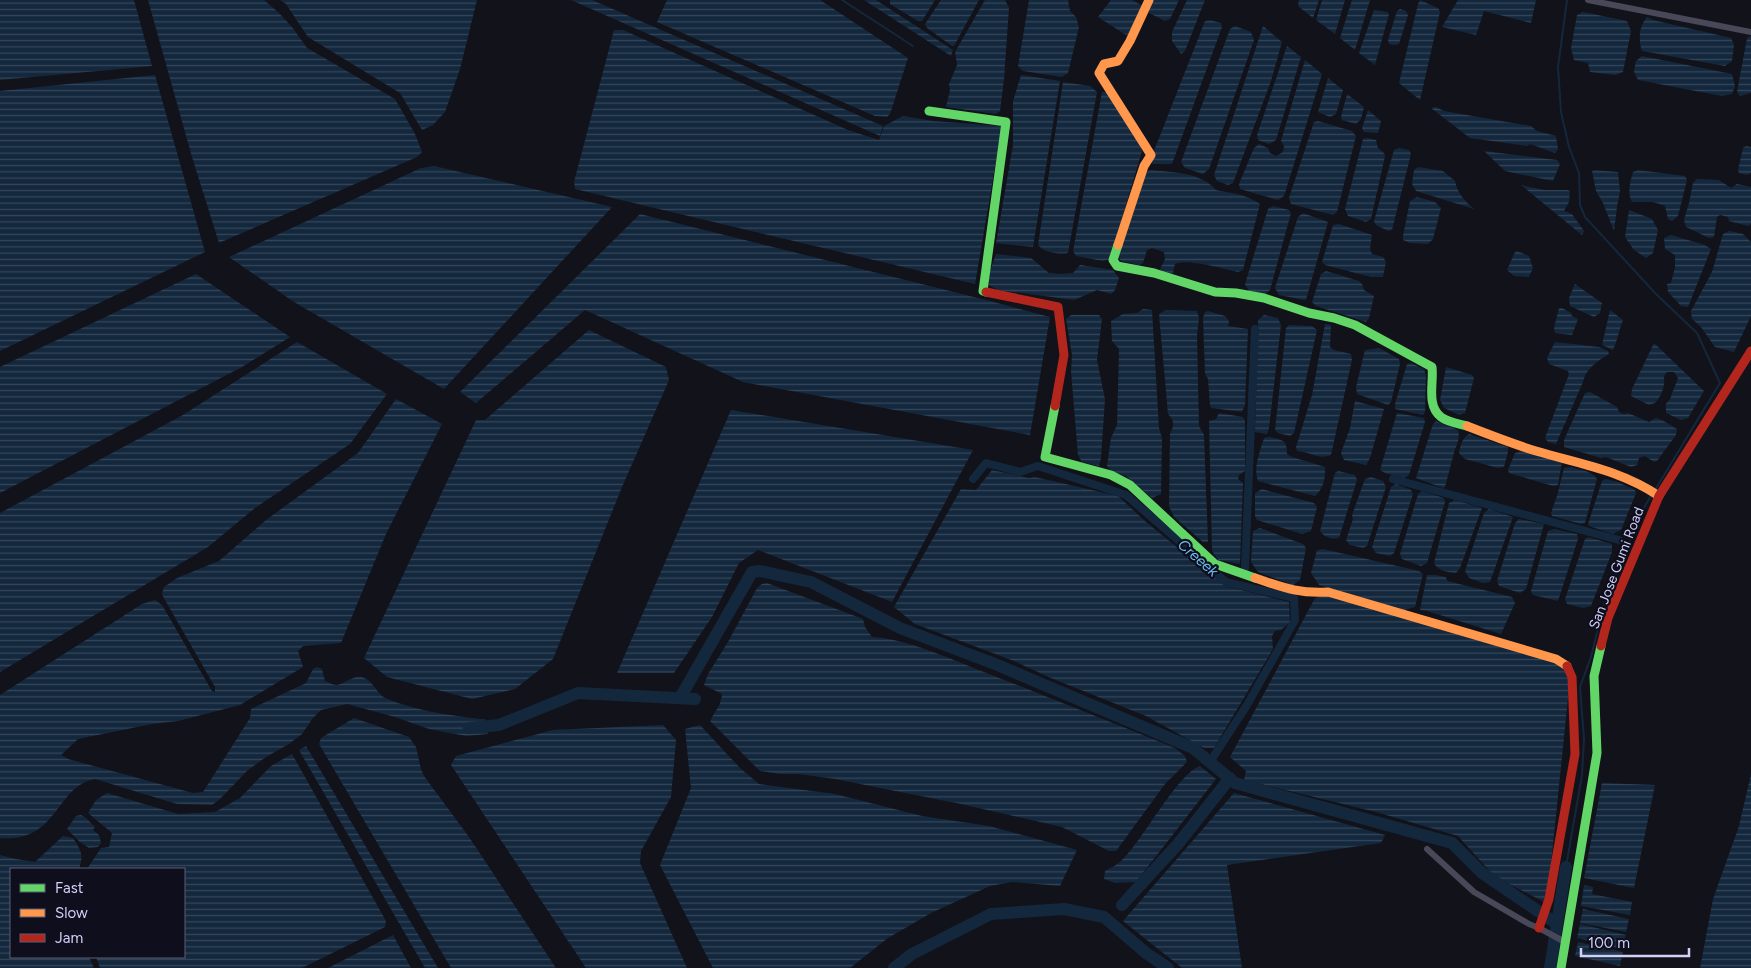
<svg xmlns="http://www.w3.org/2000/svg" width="1751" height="968" font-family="Figtree,sans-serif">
  <defs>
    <pattern id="water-rules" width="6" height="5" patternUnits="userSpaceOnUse" patternTransform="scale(1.25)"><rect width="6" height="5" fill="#14283d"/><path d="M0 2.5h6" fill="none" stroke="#35465a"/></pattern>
  </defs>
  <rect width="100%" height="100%" fill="#12121a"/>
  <path fill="url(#water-rules)" d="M0 0H134L152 66 0 80Z
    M148 0H264L278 12 292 27 307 48 395 99 415 134 422 152 417 157 219 243 192 157Z
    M280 0H477L460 69 445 112 433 125 422 130 400 93 308 37 286 4Z
    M571 0H592L883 126 880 136Z
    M667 0H820L908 58 890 114 887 117 875 116 657 22Z
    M864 0H876L953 50 951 56Z
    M890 0H935L922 21H918L890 4Z
    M941 0H979L954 46H952L927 28 925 24Z
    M985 0H1005L1009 8 1004 79 1000 111 996 114 946 107 950 90 949 84 957 65 955 52Z
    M1029 0H1068L1070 11 1076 17 1079 27 1068 73 1062 77 1023 71 1018 66Z
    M1111 0H1132L1143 6 1129 34 1126 35 1098 17Z
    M1150 0H1179L1170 19 1165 21 1149 13 1147 8Z
    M1187 0H1205L1185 51 1181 54 1172 41V32Z
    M1299 0H1319L1313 18 1298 6Z
    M1322 0H1345L1335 34 1316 20Z
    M1352 0H1370L1355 50 1340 38Z
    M1420 0 1438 8 1440 12 1420 100 1399 83 1418 4Z
    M1458 0H1536L1531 23 1484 11 1476 35 1442 27Z
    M1400 9 1406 11 1408 15 1399 44 1394 45 1389 44 1388 40 1397 11Z
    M1374 10 1387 12 1389 14 1375 65 1359 53Z
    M1583 12 1627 21 1631 31 1623 72 1615 75 1590 72 1588 63 1574 60 1571 48 1577 15Z
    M1647 17 1653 20 1731 38 1734 45 1732 61 1725 66 1642 51C1638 39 1639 27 1647 17Z
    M1210 20 1221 23 1222 27 1172 164H1153L1150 161 1205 21Z
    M1235 26 1251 32 1254 40 1209 169 1203 174 1185 168 1181 162 1230 29Z
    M1263 26 1282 42 1271 81 1233 183 1228 185 1217 181 1214 175Z
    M614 30H623L848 130 879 140 884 126 903 116 933 121 1002 126 975 284 575 189 574 182Z
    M1751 36V93L1740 96 1737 92 1747 38Z
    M1287 46 1301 57 1276 140 1269 144 1258 140 1257 135Z
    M1642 56 1732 74 1735 86 1732 94 1722 96 1638 80 1634 72 1636 61Z
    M1305 60 1322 74 1284 196 1278 200 1240 189 1239 184 1254 148 1259 144 1268 148 1270 153 1276 156 1283 152 1284 146 1281 141Z
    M155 75 205 252 0 351V91Z
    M1021 75 1060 81 1033 247 996 243 1013 145V101Z
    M1328 78 1343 90 1336 114 1330 117 1318 112Z
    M1063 82 1090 86 1097 92 1068 253C1060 255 1043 252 1038 245Z
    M1102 92H1107L1139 143 1142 151 1110 259 1103 261 1076 256 1073 251Z
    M1347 94 1364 107 1361 119 1356 124 1342 120 1341 117Z
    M1436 107 1444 111 1531 126 1537 131 1556 136 1558 149 1555 153 1530 144 1527 146 1470 138 1431 108Z
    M1368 110 1381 121 1378 133 1364 132 1362 128Z
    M1318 121 1352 131 1356 136 1337 212 1333 215 1291 204 1289 198 1314 122Z
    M1367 138 1376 140 1378 148 1384 153 1385 156 1371 219 1366 222 1348 216 1345 209 1363 139Z
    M1746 146 1751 147V173L1747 175 1739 173 1738 170 1743 148Z
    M1399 148 1409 150 1411 154 1392 230 1388 231 1376 225 1374 221 1394 150Z
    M1484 151 1557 160 1560 164 1553 181 1505 171Z
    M434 166 612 207 444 389 294 302 229 257 421 168Z
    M1418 167 1443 171 1455 181C1457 193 1465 201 1474 209L1416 191 1412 184 1414 170Z
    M1150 170C1171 172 1201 172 1216 190 1233 194 1244 193 1260 204L1243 270 1238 272C1225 269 1186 258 1175 264L1173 273 1170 275 1161 272 1160 269 1165 259 1164 252 1152 248 1147 250 1143 263 1139 265 1121 261 1118 257 1143 174Z
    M1595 170 1618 172 1620 191 1617 207 1614 231 1603 203 1596 191 1592 171Z
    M1638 170 1685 176 1687 180 1678 216 1672 221 1668 219 1665 206 1653 202H1632C1627 193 1630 182 1633 172Z
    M1697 179 1719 180 1731 188 1737 184 1751 187V224L1748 226 1729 221 1728 217 1720 215 1717 217 1714 237 1709 238 1686 227 1684 220 1689 203 1693 183Z
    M1521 185 1544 190H1567L1570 191 1569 202 1564 211 1572 214 1584 231 1582 235Z
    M1417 197 1435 202 1441 208 1433 239 1428 244 1410 243 1403 240V236L1410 201Z
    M1273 206 1289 210 1291 213 1270 290 1265 294 1249 291 1245 284 1268 209Z
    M1629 210 1652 219 1658 230 1653 253 1646 258 1634 250 1625 237Z
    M1303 213 1328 222 1306 300H1304L1279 295 1275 288 1298 217Z
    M640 214 990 301 1050 317 1030 435 743 382 585 310 476 403 460 392Z
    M1339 224 1372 235 1370 249 1372 254 1383 257 1386 262 1383 277H1371L1325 265 1322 262 1333 225Z
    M1729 231 1743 234 1751 242V316L1734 352 1715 347 1701 327 1692 319 1691 311 1712 272 1723 234Z
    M1671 235 1705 245 1711 249 1688 307 1681 306 1668 292 1667 284 1671 283 1675 267V255L1665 249 1664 238Z
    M1517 251 1529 256 1533 268 1529 277 1514 276 1507 270 1515 252Z
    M996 254 1031 258 1049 273 1060 274 1073 273 1080 265 1113 270 1119 278 1115 290 1111 294 1097 290 1074 300 998 290 989 285 990 271Z
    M1326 271 1359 281 1362 284 1364 290 1374 296 1369 318 1366 322 1316 306 1312 302 1321 274Z
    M196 274 290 337 242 367 0 493V367Z
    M1575 284 1602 303 1600 313 1594 317 1570 306 1569 298Z
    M1559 308H1562L1571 313 1572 316 1578 319 1572 335 1555 333 1554 328Z
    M1143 309 1152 310 1159 428 1162 438 1161 494 1152 498 1126 476 1111 471 1107 466 1111 438 1117 425 1119 349 1112 341 1111 321 1123 314 1137 313Z
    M1166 310 1197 311 1199 318 1197 335 1199 426 1204 435 1208 542H1203L1174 517 1169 506 1170 434C1174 425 1175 422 1168 414L1159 314Z
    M1610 310 1623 320C1619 330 1618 339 1613 350L1602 345Z
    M1208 311 1225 316 1229 321 1228 326 1248 329 1245 405 1242 412 1212 408 1210 406 1208 379 1205 374 1203 318 1205 312Z
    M1071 315H1099L1102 319 1097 360 1105 399 1101 458 1099 466 1082 462 1078 455 1071 371 1072 355 1066 319Z
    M1264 315 1278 318 1281 325 1269 428 1267 434 1255 432 1258 320Z
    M1325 324 1331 325 1330 347 1334 350 1351 354 1352 360 1331 455C1319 460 1310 452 1297 451L1296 447 1312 395Z
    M1289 325 1312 326 1317 330 1294 433 1290 436 1278 433 1275 430 1286 328Z
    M589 330 666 367 669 380 622 487 553 659 515 689 472 699 387 677 364 658 476 420H485Z
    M297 342 387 394 350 444 255 508 208 547 0 672V513L183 415Z
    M1555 342 1599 347 1608 351 1609 354C1598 361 1586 368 1583 382L1556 444 1548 442 1545 438 1569 374 1568 371 1549 364 1547 358Z
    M1654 343 1704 391 1688 418 1681 420 1666 413V404L1670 399 1678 378 1674 372H1667L1664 376C1665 387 1662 395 1655 403L1649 405 1631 396 1632 389Z
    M1379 348 1399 359 1400 364 1391 402 1388 405 1357 394 1356 387 1365 350Z
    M1411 363 1424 369 1426 376 1425 412 1423 415 1395 409V404L1407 364Z
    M1446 367 1472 375 1474 378 1465 413 1459 415 1444 408 1440 400Z
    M1590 392 1617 407 1619 412 1624 414 1628 413 1649 422 1656 418 1662 420 1677 429 1676 435 1657 461 1654 462 1645 456 1639 458 1637 465 1631 467 1606 457 1601 458 1564 447V440L1585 393Z
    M396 399 442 424 386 534 341 643 303 646 298 651 303 667 240 705 178 721 152 724 78 739 61 755 68 759 193 793 203 792 250 718 251 709 306 683 313 669 317 667 322 669 325 681C328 682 333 685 336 685 346 684 352 675 362 677 373 680 376 693 385 698 416 711 448 715 480 719H485L488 734 466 736 429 729 395 717 347 704 321 710 312 719 302 734 289 744 266 757 248 770 220 799 212 805 177 804 95 779C55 786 59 843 0 838V695L142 604 155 600 162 605 212 691 215 692V687L165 600 162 594 164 587 177 578 219 561 266 520 358 453Z
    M1355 401 1384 409 1370 458 1366 465 1344 460 1341 453 1350 428Z
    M731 410 973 450 892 602 758 550 739 563 712 617 674 673H617Z
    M1219 413 1243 417 1245 421V471L1239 475 1238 479 1243 483 1240 564 1218 560 1212 551 1209 421 1216 419Z
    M1397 413 1424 418 1425 422 1409 475 1404 478 1385 473 1380 470Z
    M1436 421 1458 430C1460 435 1458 444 1455 449L1445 487 1443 488 1416 478 1433 424Z
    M1469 434 1508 447V452L1504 467 1498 468 1465 459 1459 453C1460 446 1462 438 1469 434Z
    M1269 437C1282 440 1287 439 1287 454L1292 457 1325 467C1326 477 1323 490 1315 496L1258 481C1253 467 1260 452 1264 438Z
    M1522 451 1562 462 1558 485 1553 486 1509 473 1508 470 1515 453Z
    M1571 467C1580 470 1591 470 1597 479L1585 523 1581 524 1552 516 1551 513 1557 496 1564 468Z
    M992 470 1029 478 1035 477 1118 496 1146 522 1225 586 1289 602 1290 622 1281 630 1275 631 1272 636 1273 649 1214 748H1204L1146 716 1051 678 1014 661 915 624 894 607 961 489 976 490Z
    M1338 471 1355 475 1357 480 1339 538C1332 540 1324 537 1320 531L1335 473Z
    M1371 477 1383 481 1386 487 1367 546 1363 548 1350 545 1346 540 1353 519 1352 515 1365 479Z
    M1605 479 1618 482 1635 490 1636 493 1621 530 1613 534 1589 526 1588 524 1602 481Z
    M1396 484 1411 490 1413 494 1394 553 1390 556 1376 553 1372 547 1391 487Z
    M1262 489 1314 503 1317 507 1311 531 1302 534 1257 520 1255 516V493Z
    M1422 491 1444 498 1445 502 1427 563 1421 566 1402 559 1400 554 1418 494Z
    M1455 500 1482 508 1460 568 1456 573C1447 572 1438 571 1434 563L1449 503Z
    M1489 509 1513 517 1490 582 1483 583 1469 578 1465 571 1484 513Z
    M1519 519 1544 524 1526 589 1520 593 1499 586 1497 581 1515 523Z
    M1260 528 1303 544 1306 548 1300 580 1293 585 1258 572 1251 562 1253 531Z
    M1554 529 1577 534 1578 539 1558 601 1533 595 1531 591 1548 531Z
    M1588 537 1612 544V552L1591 606 1583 608 1567 604 1565 599 1585 539Z
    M1323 549 1419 571 1423 574 1415 607 1403 610 1319 585 1311 573 1317 550Z
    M1427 575H1435L1446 577 1447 581 1512 597 1515 603 1501 634 1427 611 1420 610Z
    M767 583 863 619 865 627 872 637C908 639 950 659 984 672 1048 697 1111 722 1175 748L1185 756 1187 762 1165 784 1116 851H1109L1062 827 961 804 835 779 799 774H780L760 771 710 721C715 711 721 706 722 694L704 685 708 674 728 642 757 588 762 584Z
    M1328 595 1555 662 1563 667 1570 679 1548 893 1544 902 1494 876 1458 836 1376 812 1244 780 1246 771 1230 757 1315 598Z
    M354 718 409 737 416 747 421 769 424 776 469 837 556 968H451L319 744 321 738Z
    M663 725 676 740 671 797 641 851 640 863 687 968H586L451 765 456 756 553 730Z
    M700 725 740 768 759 784 835 794 922 816 989 826 1077 850 1060 886 1012 882 990 886 931 913 888 938 850 968H713L660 865 691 788 685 729Z
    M306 746 438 968H425L299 750Z
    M292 754 386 921 385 927 302 968H100L96 957H184V869H87L101 848 109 847 112 833 88 813 96 800 107 793 178 814 215 812 240 798 271 766Z
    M1200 766 1216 779 1136 882 1115 883 1104 879 1105 871C1110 868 1117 865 1121 861 1142 842 1177 774 1200 766Z
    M1751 774V968H1700L1713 899 1739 826Z
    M1602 783 1655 785 1634 888 1584 878Z
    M1234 793 1385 835 1381 843 1227 865 1242 968H1182L1123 921Z
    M81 815 86 818 95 827 93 830 99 835 101 843 98 847 89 848 80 842 67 829 76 816Z
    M63 836 73 838C81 851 84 854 79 869H11V957H89L94 968H0V855L16 859 35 862Z
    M1584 885 1593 887 1592 894 1632 902 1630 915 1581 906Z
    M1583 909 1629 919 1626 932 1580 923Z
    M1580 924 1626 935 1622 949 1577 938Z
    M393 935 411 968H328Z
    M1578 942 1623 952 1620 966 1575 956Z"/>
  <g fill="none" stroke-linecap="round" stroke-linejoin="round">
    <path stroke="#14283d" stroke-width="2" d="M842 0 913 46
      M1567 0 1558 67 1561 112 1569 147 1579 173 1580 205 1585 217 1656 294 1697 333 1720 383 1655 490
      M1566 867 1582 775 1584 739 1580 687 1591 657 1606 596 1645 506 1652 494"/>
    <path stroke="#14283d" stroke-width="8" d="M973 479 986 463 1020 472 1038 466 1126 495 1226 582 1294 598 1295 620 1247 705 1210 762
      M1393 479 1619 540
      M1245 568 1255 329"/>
    <path stroke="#14283d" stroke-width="12" d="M680 698 752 572 760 571 811 582 900 628 995 664 1193 748 1235 783 1452 843 1482 873 1557 924
      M469 728 499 725 578 693 695 699
      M1122 905 1178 844 1230 778
      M894 968 912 954 991 914 1064 909 1104 917 1146 953 1168 968
      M1550 968 1566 867"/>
    <path stroke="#484859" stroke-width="6" d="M1588 0 1751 32
      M1427 849 1474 892 1529 924 1539 928 1565 942"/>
    <path stroke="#63d668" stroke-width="9" d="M929 111 1006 122 983 291 986 292
      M1118 245 1113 260 1117 266 1154 273 1215 292 1236 293 1264 298 1309 313 1334 318 1355 325 1432 367C1434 383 1426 405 1441 417 1447 422 1460 424 1467 426
      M1055 406 1045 457 1111 475 1130 485 1215 564 1255 578
      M1561 968 1597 753 1594 676 1601 646"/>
    <path stroke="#ff974d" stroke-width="9" d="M1118 245 1144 166 1151 155 1099 73 1104 64 1118 61 1130 41 1149 0
      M1467 426C1490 435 1513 444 1536 451 1580 464 1620 470 1659 496
      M1255 578C1282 587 1299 594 1328 592L1556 659 1567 666"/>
    <path stroke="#b3261e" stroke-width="9" d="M986 292 1058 307 1064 355 1055 406
      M1601 646 1608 618 1659 496 1751 351
      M1539 928 1549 899 1575 754 1572 677 1567 666"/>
  </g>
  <g text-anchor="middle" stroke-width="4.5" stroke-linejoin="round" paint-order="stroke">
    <g font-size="14" fill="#d0d0f9" stroke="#0f0e1d">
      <text transform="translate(1616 568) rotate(-69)" y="5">San Jose Gumi Road</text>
    </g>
    <g font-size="15" font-style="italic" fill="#6abeed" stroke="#0f0e1d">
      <text transform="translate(1198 558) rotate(41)" y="5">Creeek</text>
    </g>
  </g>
  <rect x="10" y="868" width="175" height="90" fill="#0f0e1d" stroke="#5c5c75"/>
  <rect x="20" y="884" width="25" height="8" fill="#63d668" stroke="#5c5c75"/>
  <text x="55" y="893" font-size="15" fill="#d0d0f9">Fast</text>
  <rect x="20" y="909" width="25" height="8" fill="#ff974d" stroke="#5c5c75"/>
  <text x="55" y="918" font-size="15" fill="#d0d0f9">Slow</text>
  <rect x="20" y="934" width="25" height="8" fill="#b3261e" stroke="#5c5c75"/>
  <text x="55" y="943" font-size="15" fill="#d0d0f9">Jam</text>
  <path d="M1581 948v8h108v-8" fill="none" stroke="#d0d0f9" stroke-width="2.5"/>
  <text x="1588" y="948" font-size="15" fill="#d0d0f9" stroke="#0f0e1d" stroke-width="4" paint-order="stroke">100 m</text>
</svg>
